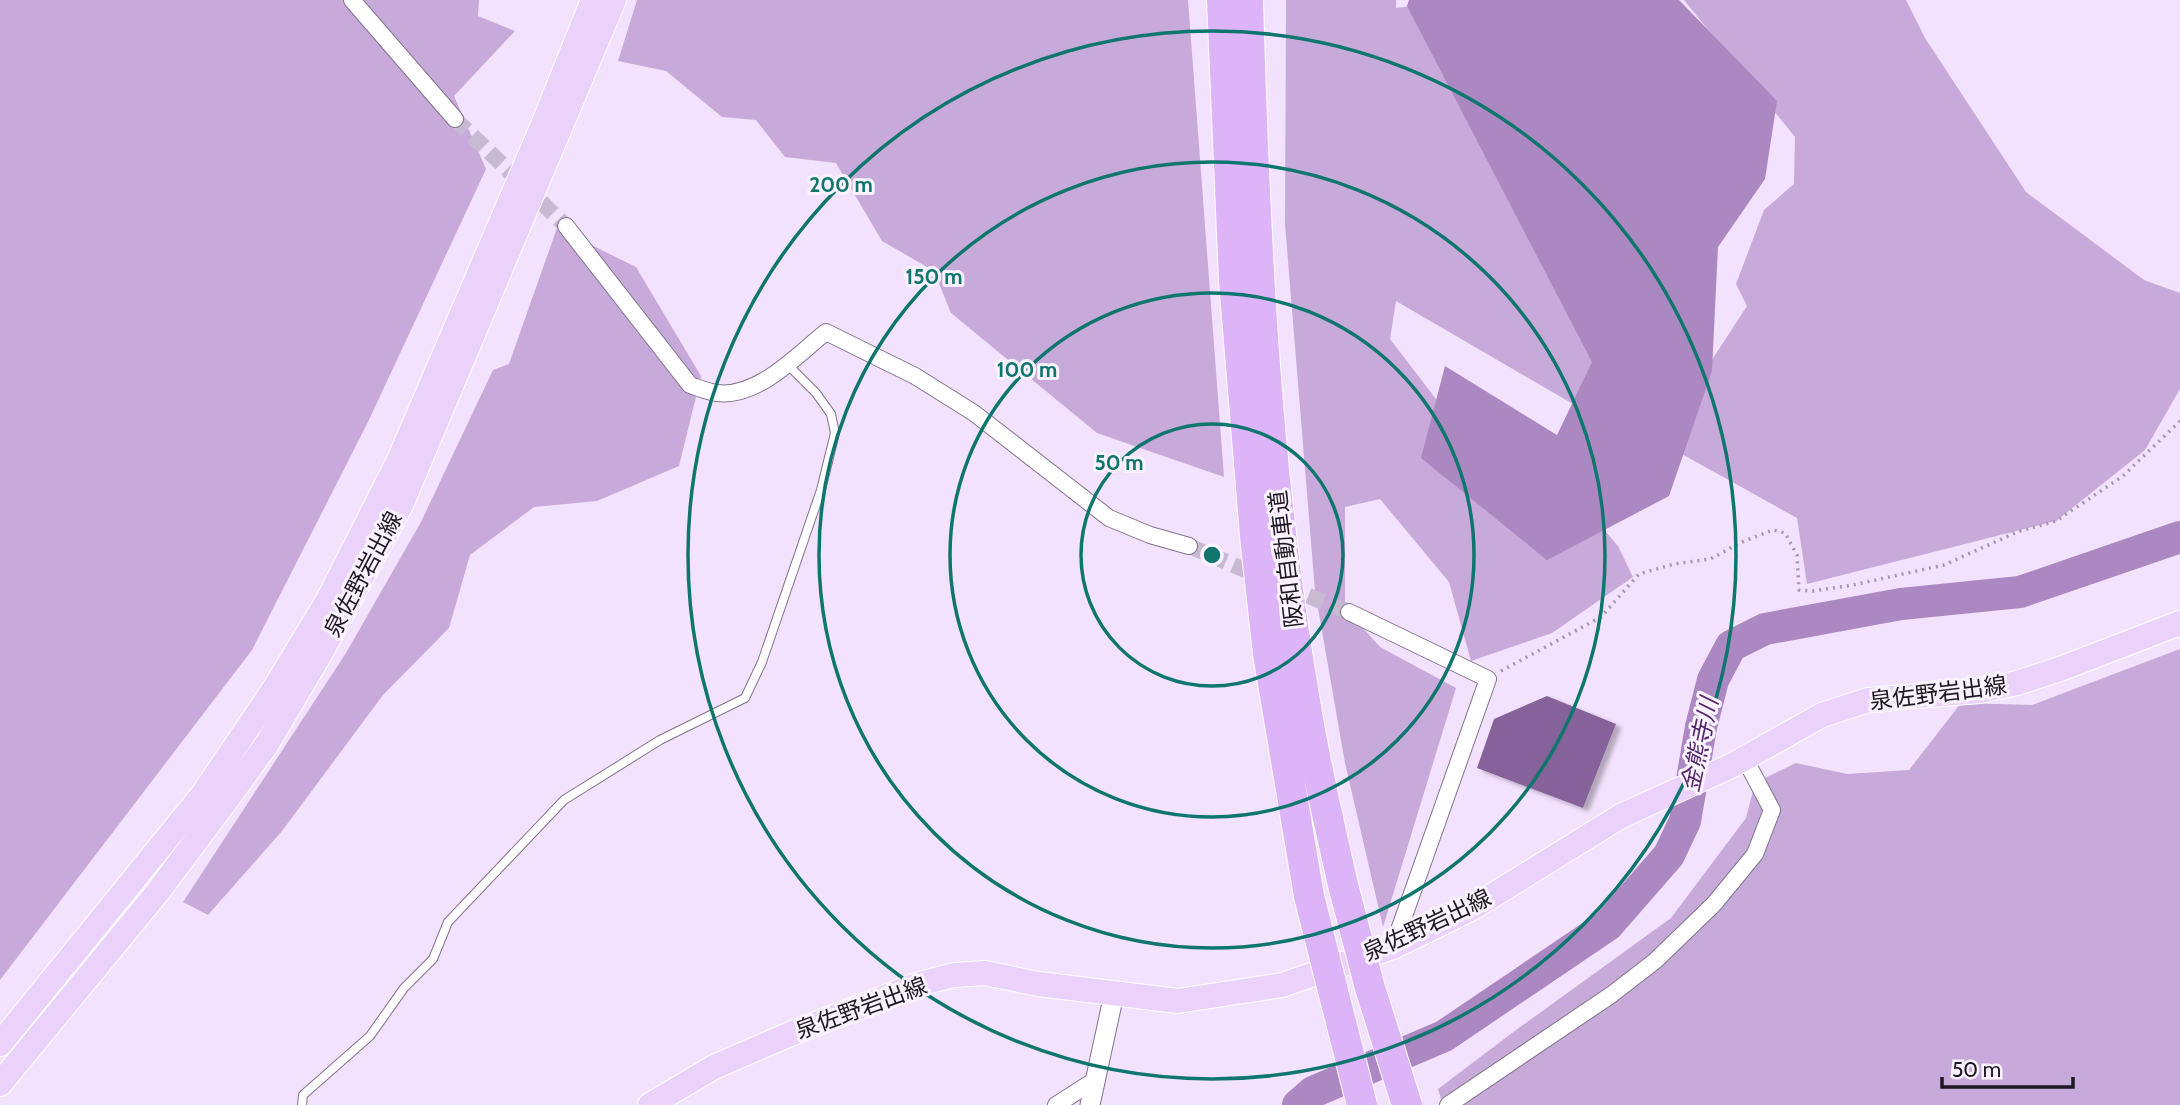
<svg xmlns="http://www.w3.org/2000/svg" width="2180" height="1105" font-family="Cabin,'Noto Sans JP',sans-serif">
  <defs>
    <filter id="shadow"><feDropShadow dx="5.5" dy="3.5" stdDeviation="2" flood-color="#0004"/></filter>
  </defs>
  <rect width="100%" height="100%" fill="#f3e2fe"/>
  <path fill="#c7a9da" d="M0 0H479L478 16 515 31 454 96 486 169 368 422 252 650 0 980Z
    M637 0H1188L1224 477 1097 433 951 313 934 271 882 241 836 163 785 157 756 120 722 117 666 71 618 61Z
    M1286 0H1396V8L1457 0 1571 124 1609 425 1396 301 1390 339 1459 429 1580 502 1618 546 1633 577 1552 633 1471 661 1449 582 1380 499 1345 507V608L1380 647 1456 688 1383 927 1345 763 1315 591 1285 224Z
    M1684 0H1906L1925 38 2026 192 2144 280 2180 293V389L2145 450 2056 521 1807 584 1797 518 1671 448 1704 372 1747 306 1736 284 1764 210 1794 184 1795 137Z
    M557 228 636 267 701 376 679 466 597 501 534 507 470 555 449 628 383 695 282 831 208 915 183 902 346 653 421 522 493 370 509 364Z
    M2180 649V1105H1443L1438 1089 1512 1033 1671 918 1746 818 1755 783 1796 763 1847 774 1909 770 1961 703 2032 705Z"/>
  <path fill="#ab88c1" d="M1409 0H1679L1777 101 1765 179 1718 247 1712 371 1669 496 1547 560 1421 458 1445 366 1557 435 1592 362 1407 6Z"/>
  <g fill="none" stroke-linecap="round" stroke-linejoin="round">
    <path stroke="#ab88c1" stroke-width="32" d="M1298 1105 1313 1092 1444 1036 1608 925 1669 855 1685 821 1701 727 1713 680 1731 646 1765 629 1901 604 2020 592 2180 537"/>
  </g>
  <path fill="#85639a" filter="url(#shadow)" d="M1547 696 1616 724 1583 808 1477 768 1494 719Z"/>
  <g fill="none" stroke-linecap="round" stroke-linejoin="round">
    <path stroke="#c8bad2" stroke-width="16" stroke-dasharray="16 8" stroke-linecap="butt" d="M455 119 566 226
      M1189 546 1262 577
      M1286 587 1349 612"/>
    <g stroke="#82738c" stroke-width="10">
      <path id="service" d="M302 1105 303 1095 370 1036 404 988 433 959 448 922 564 800 660 740 745 698 762 662 821 490 835 433 831 414 816 393 788 365"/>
    </g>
    <g stroke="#82738c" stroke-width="18">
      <path id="minor" d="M352 0 455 119
        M566 226 690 385C699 388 708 392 717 393 758 398 797 355 826 332L915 376 974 413 1109 518 1150 535 1189 546
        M1349 612 1488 679 1393 947
        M1056 1105 1095 1080
        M1448 1105 1611 995 1655 961 1714 904 1755 854 1772 810 1745 759"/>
    </g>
    <g stroke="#82738c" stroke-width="21">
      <path id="tertiary" d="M1090 1105 1114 994"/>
    </g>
    <g stroke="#fff" stroke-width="26">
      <path id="primary" d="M0 1044 203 794 276 686 328 600 399 460 542 127 593 0
        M0 1084 157 893 231 794 267 744 319 656 401 505 614 0
        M650 1105 714 1067 795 1032 919 984 954 975 985 973 1038 984 1178 1001 1282 985 1393 947 1446 921 1474 907 1621 816 1733 765 1822 715 1868 700 1980 691 2017 683 2060 669 2180 623"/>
    </g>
    <g stroke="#fff" stroke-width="32">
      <path id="motorway" d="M1222 0 1234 281 1255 536 1268 654 1309 896
        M1248 0C1255 236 1265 474 1306 707 1316 768 1330 828 1344 889"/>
    </g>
    <path stroke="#a497ad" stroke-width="3.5" stroke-dasharray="2 5" stroke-linecap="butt" d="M1501 671 1601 617 1639 574 1674 564 1710 559 1742 542 1773 530 1785 533 1797 555 1799 590 1813 591 1853 585 1944 565 2017 532 2056 521 2123 476 2180 421"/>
    <use href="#service" stroke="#fff" stroke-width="8"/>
    <use href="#minor" stroke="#fff" stroke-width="16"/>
    <use href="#tertiary" stroke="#fff" stroke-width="19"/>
    <use href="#primary" stroke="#ebd2fb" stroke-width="24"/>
    <use href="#motorway" stroke="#deb4f9" stroke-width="30"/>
    <g stroke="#fff" stroke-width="32" stroke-linecap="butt">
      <path id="motorway-bridge" d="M1344 889 1370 988 1407 1105
        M1309 896 1362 1105"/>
    </g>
    <use href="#motorway-bridge" stroke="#deb4f9" stroke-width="30"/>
  </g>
  <g fill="none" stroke="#0f766e" stroke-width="3.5">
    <circle cx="1212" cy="555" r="131"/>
    <circle cx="1212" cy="555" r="262"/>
    <circle cx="1212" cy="555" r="393"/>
    <circle cx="1212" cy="555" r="524"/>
  </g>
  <g text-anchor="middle" stroke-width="6" stroke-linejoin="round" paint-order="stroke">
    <g font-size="23" fill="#1e1822" stroke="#faf3ff">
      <text transform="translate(1286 559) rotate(-97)" y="8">阪和自動車道</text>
      <text transform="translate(363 574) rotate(-62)" y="8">泉佐野岩出線</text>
      <text transform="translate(1938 693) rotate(-7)" y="8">泉佐野岩出線</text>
      <text transform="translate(1427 925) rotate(-25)" y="8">泉佐野岩出線</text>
      <text transform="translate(861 1008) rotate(-20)" y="8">泉佐野岩出線</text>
    </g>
    <g font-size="24" font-style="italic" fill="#54276c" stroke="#faf3ff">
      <text transform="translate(1700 745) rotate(-78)" y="8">金熊寺川</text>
    </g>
  </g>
  <circle cx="1212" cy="555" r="10" fill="#0f766e" stroke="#faf3ff" stroke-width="3.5"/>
  <g font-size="21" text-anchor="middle" font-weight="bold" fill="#0f766e" stroke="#faf3ff" stroke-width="6" stroke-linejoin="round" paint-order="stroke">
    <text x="841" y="192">200 m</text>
    <text x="934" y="284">150 m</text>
    <text x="1027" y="377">100 m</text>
    <text x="1119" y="470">50 m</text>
  </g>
  <path d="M1942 1077v10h131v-10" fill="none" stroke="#1e1822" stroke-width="3.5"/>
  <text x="1952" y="1077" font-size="21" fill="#1e1822" stroke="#faf3ff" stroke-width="5" paint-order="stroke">50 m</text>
</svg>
